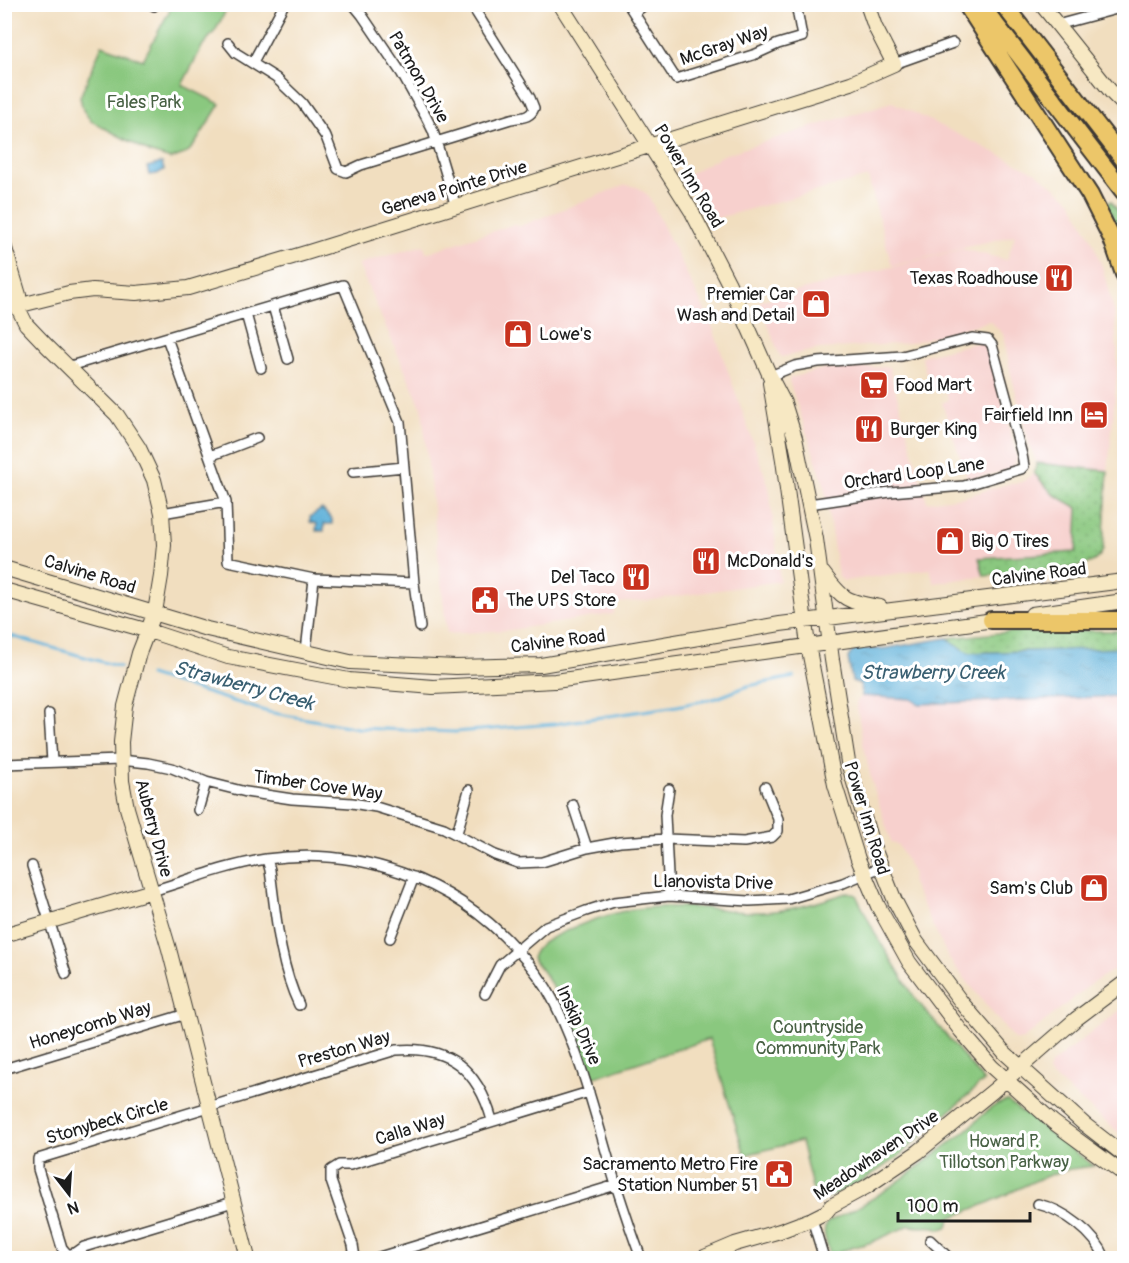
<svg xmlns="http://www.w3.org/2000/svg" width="1129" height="1263" font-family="Pangolin,sans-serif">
  <defs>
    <pattern id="grass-dots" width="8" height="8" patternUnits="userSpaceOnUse" patternTransform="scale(1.5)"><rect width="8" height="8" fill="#8ac87f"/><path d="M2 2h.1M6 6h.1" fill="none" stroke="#76ab6d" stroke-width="1.8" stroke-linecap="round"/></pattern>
    <pattern id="water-ripples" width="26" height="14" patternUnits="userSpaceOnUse" patternTransform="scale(1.5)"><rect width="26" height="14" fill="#5db0d9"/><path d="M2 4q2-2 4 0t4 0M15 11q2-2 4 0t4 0" fill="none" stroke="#4c8eaf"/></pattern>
  </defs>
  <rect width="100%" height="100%" fill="#fff"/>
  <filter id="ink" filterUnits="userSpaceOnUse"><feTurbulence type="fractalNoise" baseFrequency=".0167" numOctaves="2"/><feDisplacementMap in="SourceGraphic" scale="12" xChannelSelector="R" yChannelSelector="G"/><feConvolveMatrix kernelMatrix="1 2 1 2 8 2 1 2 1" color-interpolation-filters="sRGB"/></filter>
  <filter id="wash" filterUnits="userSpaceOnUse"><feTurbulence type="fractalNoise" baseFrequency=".008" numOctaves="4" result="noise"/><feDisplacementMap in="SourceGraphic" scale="24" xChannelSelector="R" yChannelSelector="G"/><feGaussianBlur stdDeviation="1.35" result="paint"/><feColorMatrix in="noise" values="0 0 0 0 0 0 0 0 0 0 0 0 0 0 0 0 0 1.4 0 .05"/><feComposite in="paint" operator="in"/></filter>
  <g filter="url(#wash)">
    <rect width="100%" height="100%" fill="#f1debf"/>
    <path fill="#f7d0cd" d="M892 102 1037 173 1071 200 1091 238 1102 266 1114 311 1117 350V374L1108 471 1037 463 1029 443 1011 374 1003 334 990 321 910 343 819 349 782 357 779 354 759 301 962 249 1007 260 1015 235 892 266 868 177 714 219 687 175 723 155Z
      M625 185 637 187 648 195 711 323 769 487 780 581 652 600 613 603 614 614 510 630 447 634 422 409 358 264 424 245 426 253 515 224 518 227Z
      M980 342 989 349 1017 458 1011 469 968 480 942 403 948 400 944 387 931 389 921 356Z
      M889 367 927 502 963 497 1008 484 1022 482 1034 473 1053 494 1078 508 1076 552 979 558 984 576 934 583 930 569 844 581 838 576 824 484 789 381 790 378 823 369Z
      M862 696 911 699 996 701 1124 696V964L1092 983 1022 1040H1015L1012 1037 949 959 911 881 913 873 898 845 891 842 871 779 863 743 856 702Z
      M1124 1007V1137L1048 1073 1050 1065Z"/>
    <path fill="url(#grass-dots)" stroke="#53724e" stroke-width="1.5" d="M1111 201 1124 219V256L1103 207Z
      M1037 463 1108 471 1103 550C1098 562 1088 564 1077 567L984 576 979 558 1076 552 1078 508 1053 494 1034 473Z
      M1031 630 1124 631V648L968 653 947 638Z"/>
    <path fill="#8ac87f" stroke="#53724e" stroke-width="1.5" d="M173 4 229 5 215 31 203 45 182 85 220 104 195 144 187 153 171 159 151 153 91 121 83 110 80 97 102 45 143 60Z
      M849 892 856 895 877 937 915 998 984 1081 898 1157 862 1181 816 1204 801 1141 745 1155 709 1039 589 1079C576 1034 563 994 532 958 537 943 551 938 566 931 620 907 651 904 709 908 723 909 737 912 750 912 785 913 817 903 849 892Z
      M1007 1101 1094 1166 1064 1170 1039 1179 990 1202 950 1218 948 1227 941 1229C929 1223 921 1230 910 1225L872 1242 830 1254C827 1243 821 1232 827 1222 877 1202 920 1165 963 1133 978 1122 989 1104 1007 1101Z"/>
    <path fill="url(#water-ripples)" stroke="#3c667a" stroke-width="1.5" d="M162 163 164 170 157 174 149 175 147 167Z
      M322 509 332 519V524H324V531H316L317 524 310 522V517Z
      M947 638 969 653 1124 648V696L919 704 911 699 862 696 860 684 852 681 848 658 852 652 858 649H882Z"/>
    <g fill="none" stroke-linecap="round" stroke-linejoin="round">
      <path stroke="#5db0d9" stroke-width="3" d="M4 634 120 667
        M149 675 268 712 358 728 455 732 554 724 677 706 717 698 748 686 794 677"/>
    </g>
  </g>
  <g filter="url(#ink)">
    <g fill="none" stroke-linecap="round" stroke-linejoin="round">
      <g stroke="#3c3934" stroke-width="12">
        <path id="street" d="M150 4 154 6
          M353 4 362 15 402 74 426 117 433 131 456 207
          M628 4 676 79 756 54 778 44 802 37 796 4
          M634 13 646 4
          M1057 25 1124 7
          M228 43 236 53 276 78 302 103 326 137 338 169 346 172 361 165 511 119C520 117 530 119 534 108L530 98 471 4
          M253 62 284 4
          M894 64 953 43
          M273 306 288 359
          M4 310 17 306
          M246 314 261 368
          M167 338 226 502 228 561 314 579
          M67 367 343 285 400 422 414 583 314 579 306 651
          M770 376 795 366 818 362 902 356 972 338 988 340 992 345 1022 455 1024 466 1021 469 964 486 890 492 809 504
          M210 456 257 438
          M353 472 404 467
          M162 513 226 502
          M414 583 420 627
          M49 714 52 762
          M4 764 121 760 148 763 172 768 206 782 246 792 292 799 352 803 376 807 444 828 495 855 518 863 542 862 587 848 620 842 666 839 744 842 772 837 778 831V819L765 787
          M573 805 587 848
          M198 810 206 782
          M457 833 469 790
          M267 859 270 870C276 915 279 963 299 1005
          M32 866 66 974
          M152 891C189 880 227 865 266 859 359 846 453 879 516 949 530 964 544 982 553 1000 583 1059 597 1123 616 1185 624 1210 632 1234 641 1258
          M669 896 665 815 669 789
          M390 938 414 877
          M485 994 500 965 546 926 586 911 614 902 669 896 749 901 788 899 843 883 881 867
          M4 1069 186 1014
          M233 1202 84 1247 77 1252 68 1255 62 1248 38 1169V1159L396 1050C449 1045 478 1070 492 1120
          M1038 1204C1064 1210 1095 1233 1105 1258
          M812 1219 824 1258
          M930 1240 949 1258
          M355 1258 353 1245 331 1181V1170L339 1165H350L589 1092
          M376 1258 616 1185"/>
      </g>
      <g stroke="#3c3934" stroke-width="16">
        <path id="secondary" d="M560 4 692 212 729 284 770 376 784 403 795 438 816 539 832 660 848 762 870 838 895 901 916 941 962 1003 1005 1053 1084 1124 1124 1155
          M1041 4 1112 93 1124 105
          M4 245 19 295 17 306
          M4 284 9 298 17 306 26 324 47 346 117 415 139 448 154 480 162 513 164 545 161 576 155 612 139 653 125 706 121 742 122 781 127 808 169 949 248 1258
          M17 306 69 293 93 290 136 293 188 288 309 252 851 83 894 64 875 27 867 4
          M770 383 783 460 808 645 835 785 858 859 878 906 909 962 961 1031 992 1067 1053 1122 1124 1174
          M4 568 207 629 350 662 456 667 541 665 780 624 1124 581
          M823 573C843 600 847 602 880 607
          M4 590 149 631 228 657 349 680 433 687 555 681 1001 619
          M1032 614 1124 601
          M4 935 152 891
          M702 1258 735 1244 780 1231 812 1219 826 1212 831 1206 866 1187 918 1152 993 1091 1076 1019 1124 983"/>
      </g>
      <g stroke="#3c3934" stroke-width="20">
        <path id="highway" d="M966 4 1090 195 1112 239 1124 274
          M980 4 1124 192
          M1003 4 1124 160
          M991 620H1124"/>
      </g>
      <use href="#street" stroke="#fff" stroke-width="9"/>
      <use href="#secondary" stroke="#f7e8c3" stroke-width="14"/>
      <use href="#highway" stroke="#ecc669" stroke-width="16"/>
    </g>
  </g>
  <defs>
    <g id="restaurant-square" transform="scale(1.5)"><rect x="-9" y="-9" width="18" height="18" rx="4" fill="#c8321e" stroke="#fff"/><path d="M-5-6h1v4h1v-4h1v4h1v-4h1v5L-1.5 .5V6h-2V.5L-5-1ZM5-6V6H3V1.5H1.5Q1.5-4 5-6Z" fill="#fff"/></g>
    <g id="shop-square" transform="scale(1.5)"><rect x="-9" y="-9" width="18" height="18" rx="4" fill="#c8321e" stroke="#fff"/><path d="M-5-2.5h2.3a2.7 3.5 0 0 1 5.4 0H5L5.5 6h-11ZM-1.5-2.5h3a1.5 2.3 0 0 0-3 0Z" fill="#fff"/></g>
    <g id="supermarket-square" transform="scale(1.5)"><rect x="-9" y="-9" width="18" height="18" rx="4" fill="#c8321e" stroke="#fff"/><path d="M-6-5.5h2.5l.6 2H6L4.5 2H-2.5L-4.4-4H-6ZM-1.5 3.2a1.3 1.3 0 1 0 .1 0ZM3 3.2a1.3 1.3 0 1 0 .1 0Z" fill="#fff"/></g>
    <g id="hotel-square" transform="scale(1.5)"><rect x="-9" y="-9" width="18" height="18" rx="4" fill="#c8321e" stroke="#fff"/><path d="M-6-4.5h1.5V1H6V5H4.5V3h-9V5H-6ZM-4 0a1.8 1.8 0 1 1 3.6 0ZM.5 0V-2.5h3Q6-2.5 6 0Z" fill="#fff"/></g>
    <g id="civic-square" transform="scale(1.5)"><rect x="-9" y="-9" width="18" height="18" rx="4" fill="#c8321e" stroke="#fff"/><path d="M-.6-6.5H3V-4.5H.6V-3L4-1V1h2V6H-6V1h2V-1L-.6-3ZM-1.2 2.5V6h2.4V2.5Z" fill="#fff"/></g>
  </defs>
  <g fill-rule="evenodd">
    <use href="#restaurant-square" x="1059" y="278"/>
    <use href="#shop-square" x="816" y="304"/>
    <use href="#shop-square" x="518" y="334"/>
    <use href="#supermarket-square" x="874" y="385"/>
    <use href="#hotel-square" x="1094" y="415"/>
    <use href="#restaurant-square" x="869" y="429"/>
    <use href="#shop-square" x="950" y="541"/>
    <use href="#restaurant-square" x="706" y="561"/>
    <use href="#restaurant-square" x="636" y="577"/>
    <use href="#civic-square" x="485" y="600"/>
    <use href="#shop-square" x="1094" y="888"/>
    <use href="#civic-square" x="779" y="1174"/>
  </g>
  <g text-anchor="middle" stroke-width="6" stroke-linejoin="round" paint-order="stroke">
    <g font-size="18" fill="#1c1c1c" stroke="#fff">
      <text transform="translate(724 45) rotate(-19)" y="6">McGray Way</text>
      <text transform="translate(419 77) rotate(60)" y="6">Patmon Drive</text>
      <text transform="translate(689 176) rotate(59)" y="6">Power Inn Road</text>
      <text transform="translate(454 188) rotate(-17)" y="6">Geneva Pointe Drive</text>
      <text transform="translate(914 473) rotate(-8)" y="6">Orchard Loop Lane</text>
      <text transform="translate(90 574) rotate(17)" y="6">Calvine Road</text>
      <text transform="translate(1039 574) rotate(-7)" y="6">Calvine Road</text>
      <text transform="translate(558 641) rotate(-7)" y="6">Calvine Road</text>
      <text transform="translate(318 785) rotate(8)" y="6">Timber Cove Way</text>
      <text transform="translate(867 818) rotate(73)" y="6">Power Inn Road</text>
      <text transform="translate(154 828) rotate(75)" y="6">Auberry Drive</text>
      <text transform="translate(713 882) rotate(1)" y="6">Llanovista Drive</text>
      <text transform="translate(90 1025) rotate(-17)" y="6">Honeycomb Way</text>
      <text transform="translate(579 1025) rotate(66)" y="6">Inskip Drive</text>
      <text transform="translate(344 1049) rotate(-16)" y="6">Preston Way</text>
      <text transform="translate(107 1121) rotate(-16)" y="6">Stonybeck Circle</text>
      <text transform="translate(410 1129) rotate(-17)" y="6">Calla Way</text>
      <text transform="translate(876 1155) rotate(-34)" y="6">Meadowhaven Drive</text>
    </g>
    <g font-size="18" fill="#486144" stroke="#fff">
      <text x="144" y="108">Fales Park</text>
      <text x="818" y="1033">Countryside<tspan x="818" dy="21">Community Park</tspan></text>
      <text x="1004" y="1147">Howard P.<tspan x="1004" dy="21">Tillotson Parkway</tspan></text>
    </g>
    <g font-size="18" fill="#1c1c1c" stroke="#fff" text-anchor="end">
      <text x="1038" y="284">Texas Roadhouse</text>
      <text x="795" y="300">Premier Car<tspan x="795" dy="21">Wash and Detail</tspan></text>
      <text x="539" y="340" text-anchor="start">Lowe's</text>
      <text x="895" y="391" text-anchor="start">Food Mart</text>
      <text x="1073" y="421">Fairfield Inn</text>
      <text x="890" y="435" text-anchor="start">Burger King</text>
      <text x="971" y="547" text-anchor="start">Big O Tires</text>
      <text x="727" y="567" text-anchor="start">McDonald's</text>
      <text x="615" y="583">Del Taco</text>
      <text x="506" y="606" text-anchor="start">The UPS Store</text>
      <text x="1073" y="894">Sam's Club</text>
      <text x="758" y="1170">Sacramento Metro Fire<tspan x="758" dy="21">Station Number 51</tspan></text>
    </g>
    <g font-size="20" font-style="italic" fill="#395f71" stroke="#fff">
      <text x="933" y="679">Strawberry Creek</text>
      <text transform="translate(244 685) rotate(15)" y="7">Strawberry Creek</text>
    </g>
  </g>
  <rect width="1129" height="1263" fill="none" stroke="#fff" stroke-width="24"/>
  <g transform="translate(69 1194) rotate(163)" stroke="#ffffff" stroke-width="4.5" paint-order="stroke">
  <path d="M0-4.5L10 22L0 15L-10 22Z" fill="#1c1c1c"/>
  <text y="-9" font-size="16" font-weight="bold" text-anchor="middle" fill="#1c1c1c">N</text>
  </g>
  <path d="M898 1212v9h132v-9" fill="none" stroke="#1c1c1c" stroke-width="3"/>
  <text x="907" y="1212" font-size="18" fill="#1c1c1c" stroke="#ffffff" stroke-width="4.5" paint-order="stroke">100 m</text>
</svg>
